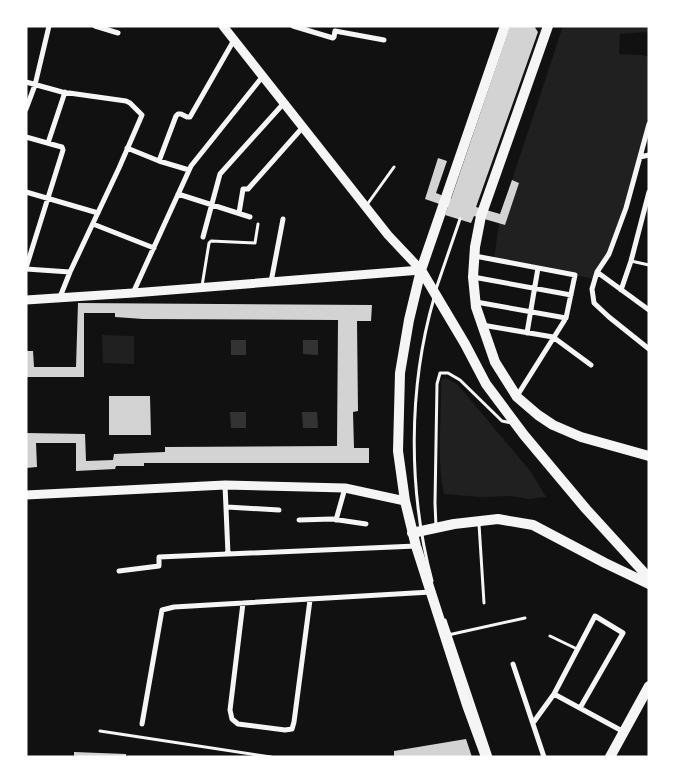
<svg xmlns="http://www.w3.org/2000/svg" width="675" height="783" font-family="Montserrat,sans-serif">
  <rect width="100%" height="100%" fill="#111"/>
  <path fill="#202020" d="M563 26H649V33L646 32 620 34 619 54 641 55 649 57V124L626 208 609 254 594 279 575 275 494 260 499 223 505 224 519 183 512 180Z
    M102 335 134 336V364L103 363Z
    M446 378 458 385 531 472 546 497 528 499 510 496 481 497 444 494C436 457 442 418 441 380Z"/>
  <path fill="#333" d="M231 340H246V355H231Z
    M303 340H318V355L303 354Z
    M230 412H246V428H231Z
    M302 412H317L318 428H303Z"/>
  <path fill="#d3d3d3" d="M510 26H534L538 32 476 207 500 214 512 180 519 183 505 225 474 216 471 223 445 215 448 207 425 199 438 158 447 161 436 193 451 199Z
    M78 303 372 305 371 321H357L358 411 353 412 354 448H369V463H144V466H116L115 469 76 471V443H36L37 467 26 468V433L85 434 86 461 113 460 114 454 165 452V447L337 446 338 320 143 319 115 317V313H84V377H26V351H33L34 367H76Z
    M109 396H150L151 435H109Z
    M466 739 472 757H394V751Z
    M74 752 126 754V757H74Z"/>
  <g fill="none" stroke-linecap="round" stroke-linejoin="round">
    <path stroke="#f5f5f5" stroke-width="3" d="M366 206 394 167
      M631 261 649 265
      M202 286 209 243 211 241 255 243 258 224
      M436 289 460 219
      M479 524 484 603
      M436 527 435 503 437 384 440 373H448L460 380 502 421 512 423
      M432 581C408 491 408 388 434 298
      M445 620 491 757
      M448 635 525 618
      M550 636 577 649
      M100 731 271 757"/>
    <path stroke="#f5f5f5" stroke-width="5" d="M95 26 118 33
      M293 26 333 38 334 37 335 31 384 40
      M26 82 62 92 126 101 130 103 142 115 119 168 70 272 60 297
      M26 109 35 85 49 26
      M649 124 626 208 609 254 597 272 592 289 594 303 609 317 649 349
      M26 137 58 146 62 147 63 150 26 268
      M48 143 65 92
      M127 148 159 161 189 170
      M640 157 649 155
      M159 161 176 116 178 114H181L187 117H190L234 40
      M26 192 98 213
      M178 194 250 217
      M239 213 243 189H248L303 127
      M93 224 154 248
      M203 237 220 174 284 103
      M475 256 575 275 566 318 517 396
      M26 269 70 272
      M597 272 649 310
      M473 277 571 295
      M271 282 283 219
      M621 290 631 261 649 192
      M133 293 191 166 263 76
      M476 302 566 318
      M482 325 553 337 591 365
      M527 333 538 268
      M225 485 228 554
      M227 507 279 510
      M299 520 332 519 366 524
      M336 520 345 488
      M119 571 159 566V557L416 546
      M243 603 230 710 232 719 238 724 285 730 292 729 294 722 310 600
      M513 664 544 757
      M554 694 624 732
      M533 723 554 694 595 616 623 633 580 708
      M142 724 162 610 174 607 431 592"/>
    <path stroke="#f5f5f5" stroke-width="9" d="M223 26 388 235 421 270
      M26 495 225 485 345 488 405 501"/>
    <path stroke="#f5f5f5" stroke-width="9" d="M26 300 133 293 421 270"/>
    <path stroke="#f5f5f5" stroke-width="10" d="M548 26 481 216 475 247 473 277 476 307 495 362 517 397 538 415 553 425 581 437 649 456
      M421 270 465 344 486 384 524 435 586 509 649 578
      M412 533 454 524 498 519 533 525 605 563 649 584
      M486 757 467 705 416 546 405 501 398 451 400 373 409 320 421 270 505 26
      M610 757 649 686"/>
  </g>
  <rect width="675" height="783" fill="none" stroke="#ffffff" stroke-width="55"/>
</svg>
